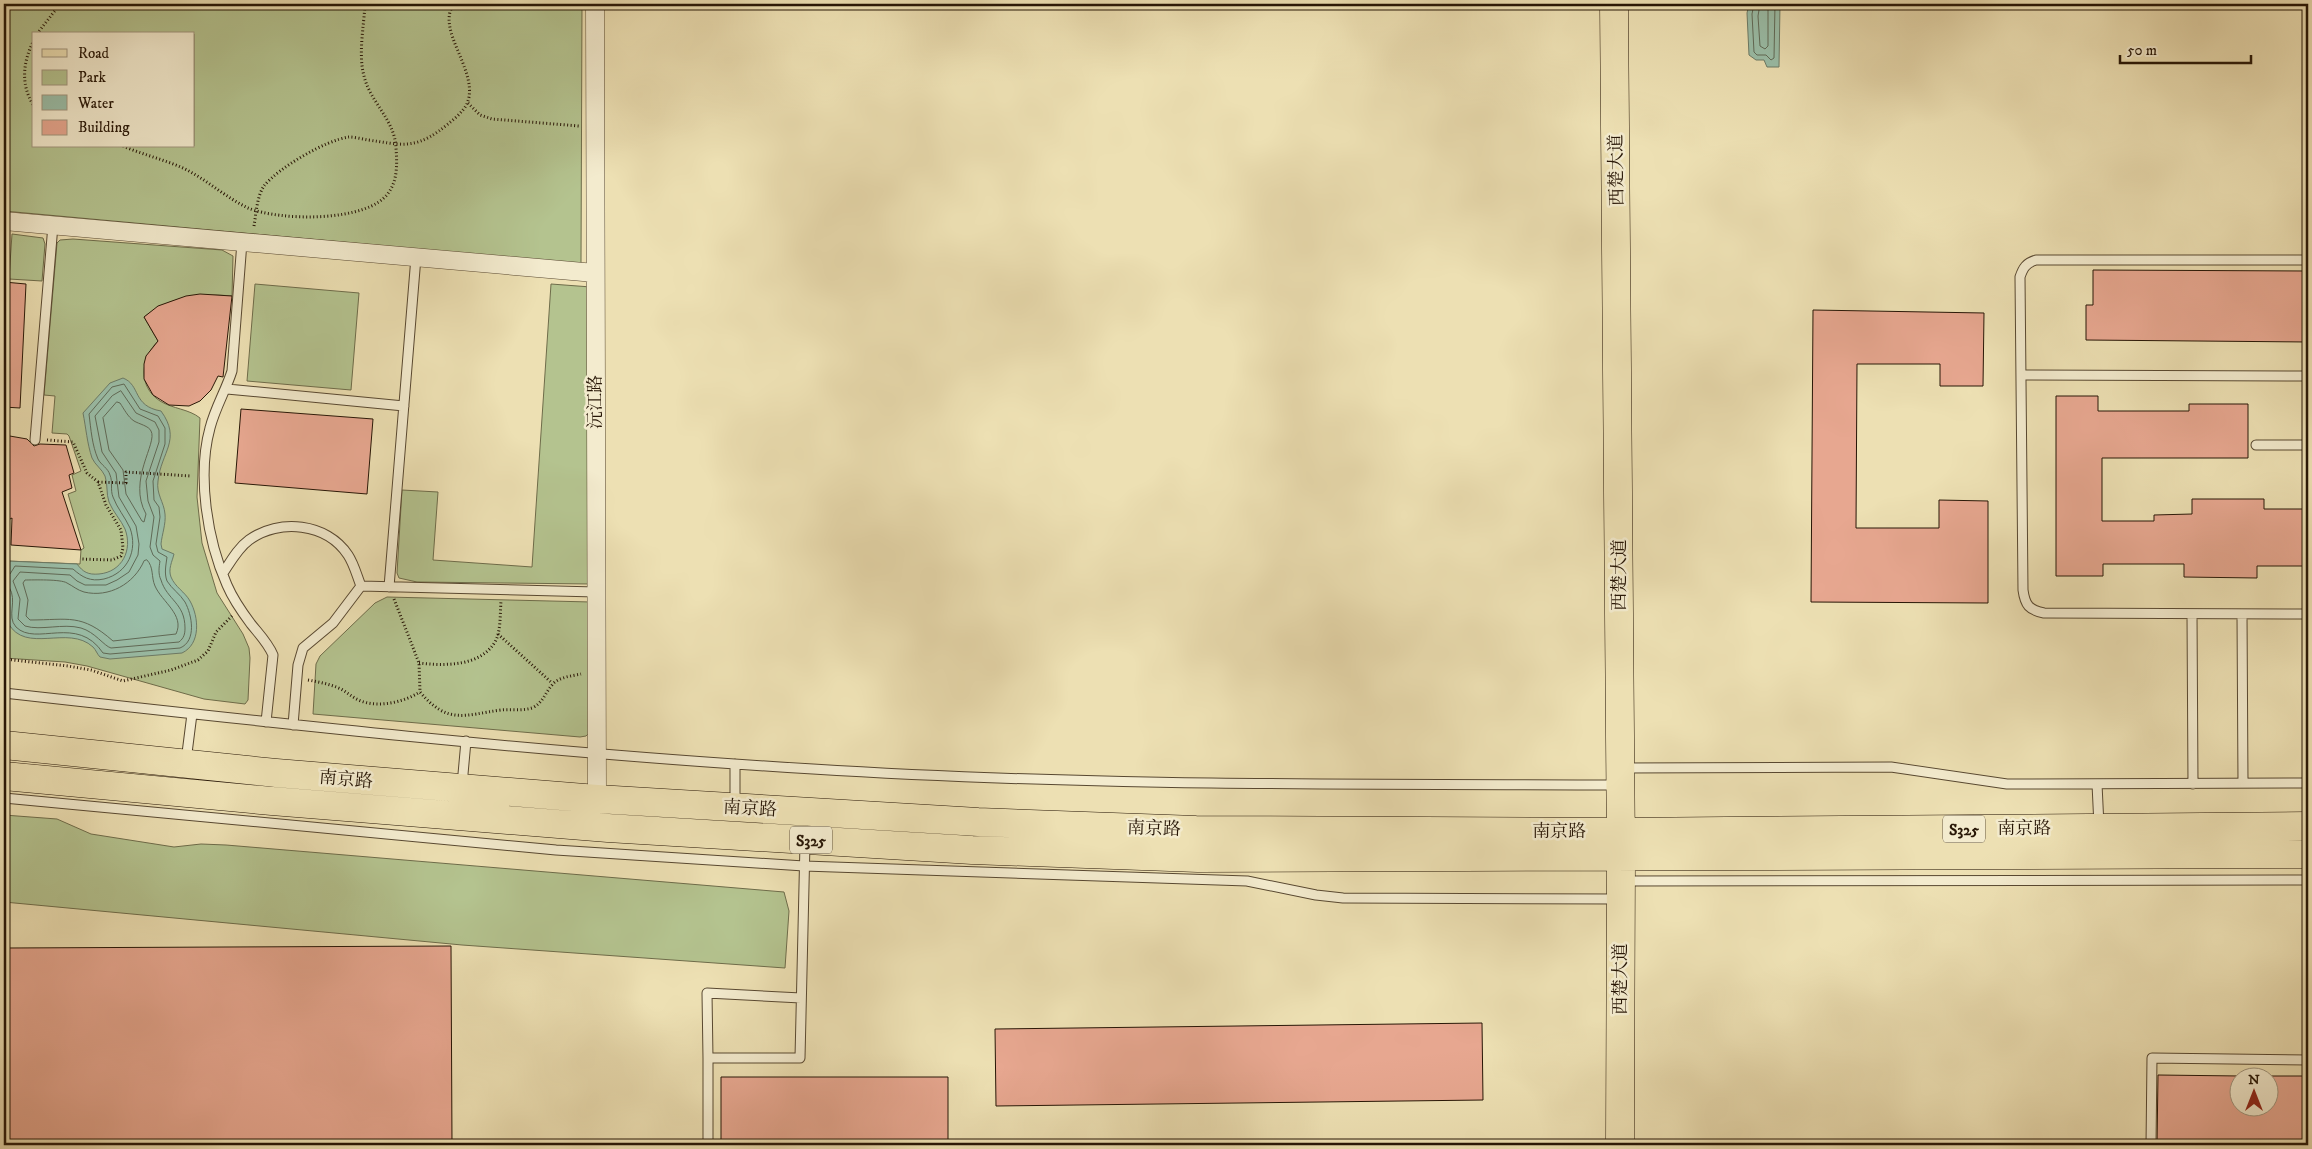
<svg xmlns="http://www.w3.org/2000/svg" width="2312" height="1149" font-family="'IM FELL DW Pica','Noto Serif SC',serif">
  <rect width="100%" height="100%" fill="#ede0b3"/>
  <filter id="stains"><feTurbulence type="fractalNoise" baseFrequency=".004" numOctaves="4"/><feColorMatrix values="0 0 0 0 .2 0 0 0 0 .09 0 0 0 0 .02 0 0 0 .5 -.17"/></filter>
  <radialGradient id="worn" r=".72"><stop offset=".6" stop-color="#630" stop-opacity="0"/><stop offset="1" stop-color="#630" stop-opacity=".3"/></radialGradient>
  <path fill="#b4c38f" stroke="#6e6c4a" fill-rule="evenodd" d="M4 4H582L581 264 4 211ZM34 34H194V146H34Z
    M12 234 43 238 45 244 42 281 9 279Z
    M73 239 222 250 233 256 232 296C199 293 171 296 144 317L158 341C141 358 137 386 160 401 173 409 189 409 200 418L197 497 202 543 217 593 243 634 249 648 250 658 248 700 245 704 204 699 87 666 65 662 4 658V571H7V561L80 564 81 550 84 548 68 494 76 491 72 475 81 471 69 436 67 434 52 433 55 396 44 395 57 243 60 240Z
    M255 284 359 293 351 390 247 381Z
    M551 284 591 287V584L417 582 399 578 397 573 402 490 438 492 433 560 532 567Z
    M387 597 591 602 590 732 586 736 580 737 313 714 316 664 320 656 375 603Z
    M4 815 57 819 91 834 174 847 201 844 226 845 784 892 789 911 785 968 462 945 4 902Z"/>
  <path fill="#9abea8" stroke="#6c7b67" d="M1749 4H1780L1779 67H1767L1764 60H1756L1749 55 1747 13Z
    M123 378C141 385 132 406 161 411 182 440 161 452 158 481 156 494 164 502 165 514 166 524 162 534 161 544L162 549 174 554C172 562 168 569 171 577 175 587 185 592 190 601 199 617 201 644 182 653L110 659 100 657C97 654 96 650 93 647 68 624 26 655 8 623L9 601 4 586V571H7V561L77 564C83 572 88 575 99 574 122 572 133 550 125 529 121 520 113 512 109 502 106 494 108 484 105 476 102 469 95 465 92 458 87 443 86 428 83 413L110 383Z"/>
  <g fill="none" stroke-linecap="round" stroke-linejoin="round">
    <path stroke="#606a57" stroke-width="1" d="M1754 4 1752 14 1754 52 1757 55H1766L1771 60 1774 58 1775 4
      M1760 4 1758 16 1760 46 1765 49 1768 46V4
      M121 391 136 413 155 422 159 430V442L146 481 148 501 154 517 150 547 153 555 160 561C159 567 158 574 161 580 167 600 185 603 185 628 185 634 184 638 179 642L111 648C104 646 95 632 81 628 63 623 41 631 25 626L18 619 20 599 13 581 20 572 70 575 77 581 85 585H106L117 580 129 572 138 555 139 544 136 526 119 497 116 473 102 452 95 416 112 396Z
      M117 402 120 403C124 409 128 417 134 421 139 424 149 426 151 431 158 443 127 480 146 514L144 522 142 521 126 494 123 470 109 450 103 418Z
      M147 560C154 567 151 577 155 586 162 602 185 615 176 634L113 641C81 613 69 620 30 620L26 616 28 600 23 583 25 580C33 580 61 579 67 583 73 586 77 590 84 592 109 598 134 584 144 561Z
      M4 576 10 574 15 566 73 569C82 577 90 582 104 579 128 573 138 550 130 528 125 517 117 508 113 497 110 490 113 482 110 475 108 468 101 465 98 459 92 445 91 430 89 414L112 387 124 384 140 409 158 416 165 428V444L153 481 154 500 159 507 160 517 156 544 158 552 167 557C166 565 164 573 167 581 172 589 180 594 185 602 192 615 197 641 180 648L110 654 103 653C77 614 36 647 16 627 6 616 18 601 9 587L4 585"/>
  </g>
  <path fill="#e7a790" stroke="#271606" d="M2093 270 2308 271V342L2086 340V305H2093Z
    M4 282 26 284 20 408 4 407Z
    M200 294 232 296 223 377 218 376 211 390 200 401 189 406 169 405 153 395 144 379V364L146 356 158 341 144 317 158 306 186 296Z
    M1813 310 1984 313 1983 386H1940V364H1857L1856 528H1939V500L1988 501V603L1811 602Z
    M2056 396H2098V411H2189V404H2248V458H2102V521H2154V515L2192 514V499H2264V509H2303V514H2308V566H2257V578L2184 577V564H2103V576H2056Z
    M241 409 373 419 367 494 235 483Z
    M4 435 27 439 34 446 40 444 66 445 74 473 69 475 72 488 62 492 81 550 11 545 12 518 4 522Z
    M451 946 452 1145H8L7 948Z
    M1482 1023 1483 1100 996 1106 995 1029Z
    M2158 1075 2240 1076V1106H2270V1076H2308V1145H2157Z
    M721 1077H948V1145H721Z"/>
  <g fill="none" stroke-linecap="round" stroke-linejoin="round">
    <g stroke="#584831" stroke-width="11">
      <path id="lane" d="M242 242 232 371C226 390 215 408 210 428 197 475 207 540 227 585 233 599 242 612 251 624 259 634 268 643 273 655L266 722
        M2308 260H2036C2026 263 2023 268 2020 277L2023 590C2025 605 2029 610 2044 613L2308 614
        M2021 375 2308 376
        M227 389 404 406
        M35 440 53 225
        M2256 445H2308
        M223 573C231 561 238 548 249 540 279 518 327 523 348 555 354 564 357 576 361 586
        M361 586 596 592
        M389 587 416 257
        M2192 614 2193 784
        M2242 614 2243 783
        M4 693C273 723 542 753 813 769 1081 786 1349 784 1617 785
        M293 725 298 665 303 648 333 623 361 586
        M186 761 192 714
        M1622 768 1891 767 2007 784 2308 783
        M2097 784 2099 826
        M462 785 466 741
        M4 798 556 850 804 866 1247 881 1316 895 1343 898 1619 899
        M735 803V764
        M1624 881 2308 880
        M708 1058 707 993 801 998
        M708 1145V1058H800L805 843
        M2151 1145 2152 1058 2308 1060"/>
    </g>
    <g stroke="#584831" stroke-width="19">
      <path id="street" d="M595 4 597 799
        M4 221 595 273"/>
    </g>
    <g stroke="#271606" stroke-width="29">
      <path id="primary" d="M1614 4 1621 857 1620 1145
        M4 745 276 773 597 799 978 822 1196 830 1620 832 2308 826
        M4 776 272 801 608 828 972 850 1198 858 2308 854"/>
    </g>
    <path stroke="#271606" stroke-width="3" stroke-dasharray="1 2.5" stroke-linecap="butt" d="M37 34 60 4
      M34 40C23 61 20 85 34 106
      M468 103 480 115 492 119 579 126
      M123 146C143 155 167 160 187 170 208 181 227 198 248 208 279 221 369 223 389 192 398 179 397 162 396 148 395 120 370 102 364 76 358 54 364 26 365 4
      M254 226C256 214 257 196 264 186 278 168 326 140 349 137 355 137 362 139 368 140 398 144 412 150 439 131 448 124 465 112 468 101 478 70 435 29 454 4
      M47 440 73 442 87 473 98 482 106 505 121 530 123 548 121 556 112 560 81 559
      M98 482 126 483V472L191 476
      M394 599 419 663 420 692C448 725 464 715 501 710 511 709 522 711 532 708 543 703 545 693 552 685 558 677 572 676 581 674
      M498 634 552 683
      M4 659 68 666 91 670 123 681 171 670 198 660 208 651 216 632 232 616
      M419 663C444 666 482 667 496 640 501 629 500 613 501 601
      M308 680C319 682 330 684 341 689 348 693 353 698 361 701 379 708 404 702 420 692"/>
    <use href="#lane" stroke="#f3ebce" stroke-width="9"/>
    <use href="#street" stroke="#f3ebce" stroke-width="18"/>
    <use href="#primary" stroke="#ede0b3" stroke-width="28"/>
  </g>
  <g text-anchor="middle" stroke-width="5" stroke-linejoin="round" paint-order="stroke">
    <g fill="#f3ebce" stroke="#645642" stroke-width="1">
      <rect x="1943" y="815.5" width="42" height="27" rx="4"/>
      <rect x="790" y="826.5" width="42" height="27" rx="4"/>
    </g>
    <g font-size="16" font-weight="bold" fill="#271606">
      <text x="1964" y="835">S325</text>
      <text x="811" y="846">S325</text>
    </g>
    <g font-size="18" fill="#271606" stroke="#f3ebce">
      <text transform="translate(1616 170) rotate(-91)" y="6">西楚大道</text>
      <text transform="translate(595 402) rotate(-90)" y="6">沅江路</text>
      <text transform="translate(1619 575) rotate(-90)" y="6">西楚大道</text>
      <text transform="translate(346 779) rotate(5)" y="6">南京路</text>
      <text transform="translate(750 808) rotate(3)" y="6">南京路</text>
      <text transform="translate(1154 828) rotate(2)" y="6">南京路</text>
      <text x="2024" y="834">南京路</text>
      <text x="1559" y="837">南京路</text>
      <text transform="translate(1620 979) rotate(-90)" y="6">西楚大道</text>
    </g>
  </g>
  <rect width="2312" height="1149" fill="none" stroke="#ede0b3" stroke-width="20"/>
  <rect x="5" y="5" width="2302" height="1139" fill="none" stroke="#271606" stroke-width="2.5"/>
  <rect x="10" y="10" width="2292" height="1129" fill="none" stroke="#271606"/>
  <rect x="32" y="32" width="162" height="115" fill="#f3ebce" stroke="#a1967e"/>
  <rect x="42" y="49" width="25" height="8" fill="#ede0b3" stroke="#a1967e"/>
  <text x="78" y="58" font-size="15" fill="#271606">Road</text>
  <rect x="42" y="70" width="25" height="15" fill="#b4c38f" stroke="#a1967e"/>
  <text x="78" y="82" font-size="15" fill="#271606">Park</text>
  <rect x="42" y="95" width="25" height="15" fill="#9abea8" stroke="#a1967e"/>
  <text x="78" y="108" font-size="15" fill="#271606">Water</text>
  <rect x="42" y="120" width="25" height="15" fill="#e7a790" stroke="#a1967e"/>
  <text x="78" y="132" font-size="15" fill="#271606">Building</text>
  <g transform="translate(2254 1092)"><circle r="24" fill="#f3ebce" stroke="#a1967e"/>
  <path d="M0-4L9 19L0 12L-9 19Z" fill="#8f2418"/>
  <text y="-8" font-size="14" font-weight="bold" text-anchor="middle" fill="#271606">N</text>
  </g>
  <path d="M2120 55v8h131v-8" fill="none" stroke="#271606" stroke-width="2.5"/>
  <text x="2127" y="55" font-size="15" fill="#271606" stroke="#f3ebce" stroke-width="4" paint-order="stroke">50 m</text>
  <rect width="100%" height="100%" filter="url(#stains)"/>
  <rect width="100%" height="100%" fill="url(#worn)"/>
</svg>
